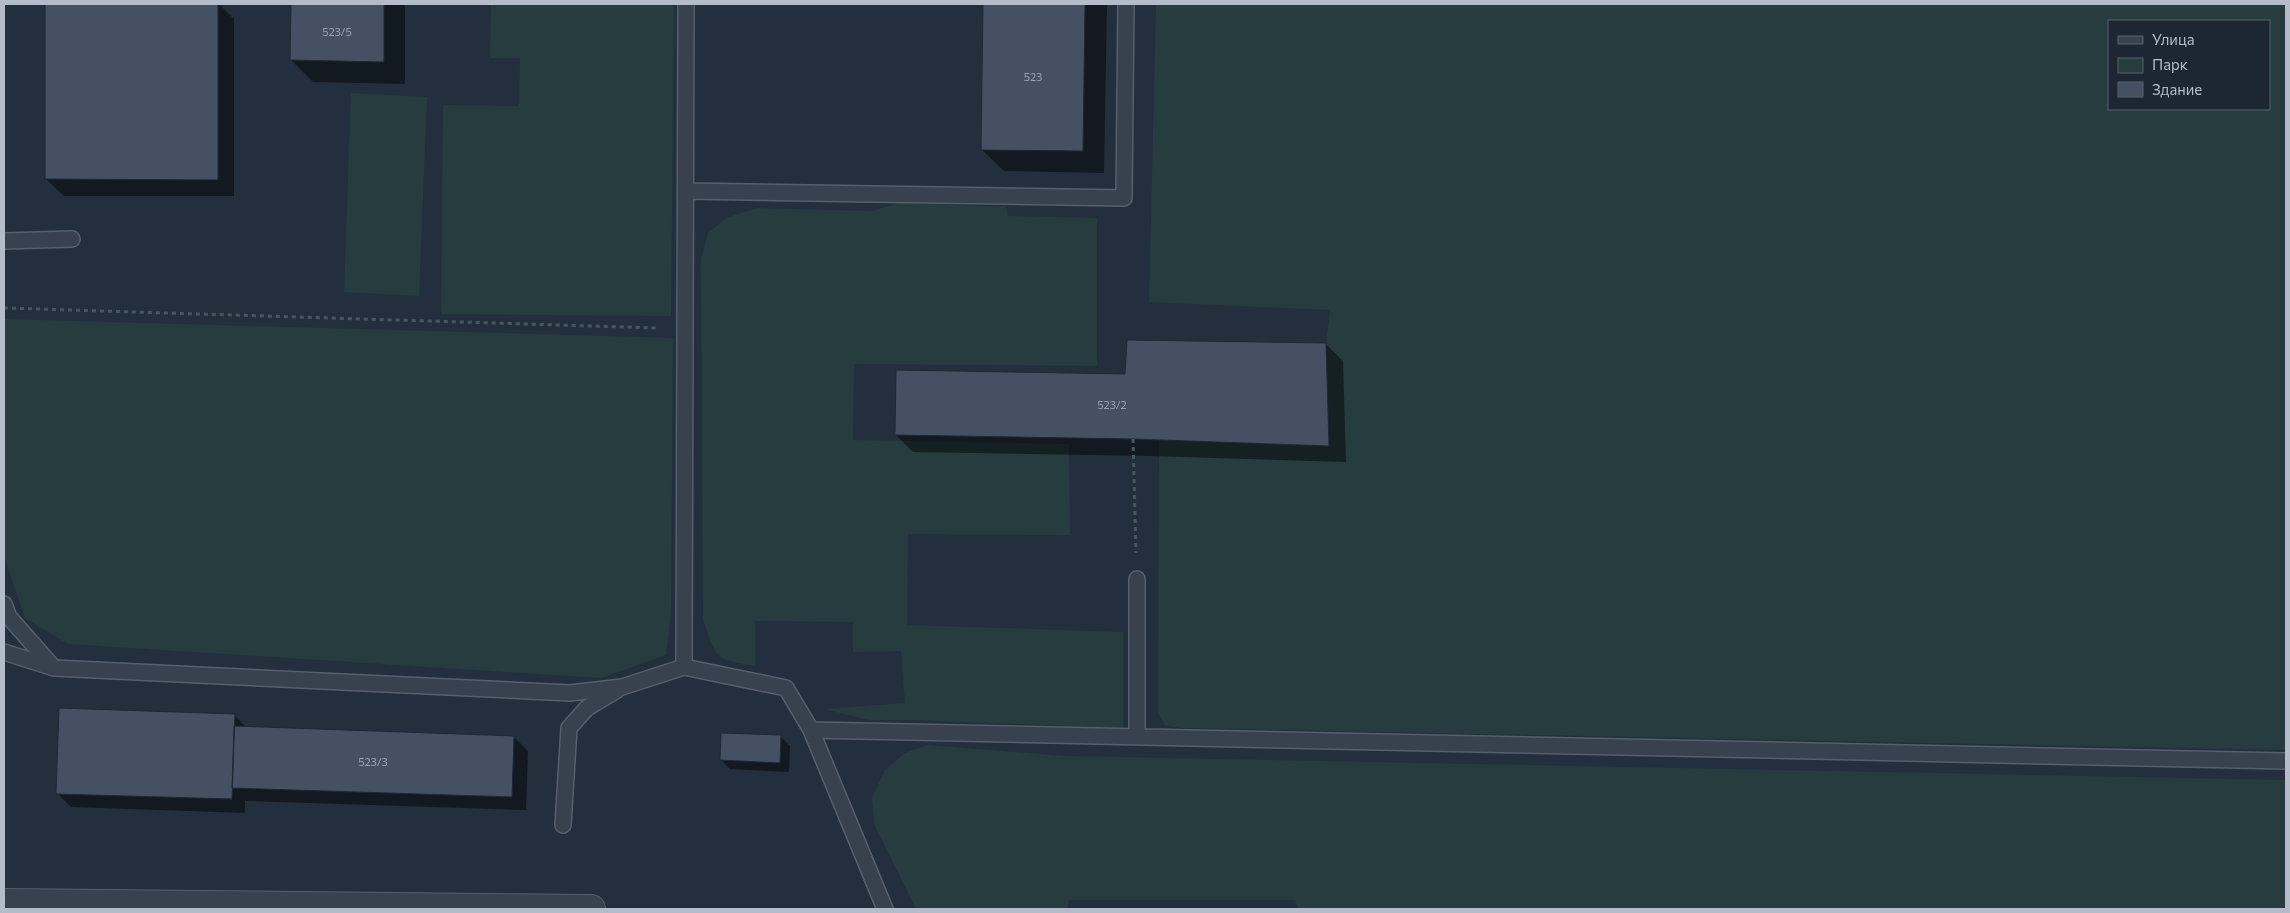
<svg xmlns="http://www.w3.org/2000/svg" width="2290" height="913" font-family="Commissioner,sans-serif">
  <rect width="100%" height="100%" fill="#242f3e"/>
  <path fill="#263c3f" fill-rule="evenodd" d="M491 4H674L671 316 441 314 443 105 519 106 520 58H490Z
    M1156 4H2286V750L1180 728 1165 725 1158 713 1159 440 1329 445 1326 343 1330 310 1149 302ZM2109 21H2269V109H2109Z
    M351 93 427 97 419 296 344 292Z
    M898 203 1006 207 1008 216 1097 218V366L854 364 853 440 1069 444 1070 535 908 534 907 625 1123 632V728L907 720H869L824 709 905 703 901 651 853 652V622L755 621V666C714 659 717 659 703 620L701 259 708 233 726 218 757 208 872 211Z
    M4 319 673 338 671 613 666 655 601 678 68 644 25 618 4 557Z
    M928 745 1064 756 2286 780V909H1298L1295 900H1069L1067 909H916L874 824 872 798 885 770 905 753Z"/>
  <path fill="#0007" d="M46 4H219L234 19V196H64L46 179Z
    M292 4H405V84L313 82 291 60Z
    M984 4H1107L1104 173 1004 171 982 150Z
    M1326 344 1343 361 1346 462 1151 456 913 452 896 435 1127 375Z
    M234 715 247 728 514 737 528 751 526 810 245 801V813L71 807 57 793Z
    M780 736 790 746 789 772 730 769 721 760Z"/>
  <path fill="#455162" stroke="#1f2835" d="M45 4H218V180L45 179Z
    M291 4H384V62L290 60Z
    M983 4H1085L1083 151 981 150Z
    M1127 340 1326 343 1329 446 1133 439 895 435 896 370 1125 374Z
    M59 708 235 714 232 799 56 794Z
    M234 726 514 736 512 797 232 788Z
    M721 733 781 735 780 763 720 760Z"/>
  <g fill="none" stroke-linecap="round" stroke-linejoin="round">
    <g stroke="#565f6c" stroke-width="18">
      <path id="service" d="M686 4 684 667 786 688 811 730 885 909
        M686 191 1124 198 1126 4
        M4 241 72 239
        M4 604 9 617 53 667
        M4 652 54 668 570 693 622 687 684 667
        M811 730 2286 761
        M1137 737V579
        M563 825 569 728 587 708 617 690"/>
    </g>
    <g stroke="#565f6c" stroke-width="30">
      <path id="minor" d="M4 903 591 909"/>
    </g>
    <path stroke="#44595c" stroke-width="3" stroke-dasharray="4 4" stroke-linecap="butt" d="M4 308 657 328
      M1133 439 1136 553"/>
    <use href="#service" stroke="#38414e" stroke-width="15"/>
    <use href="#minor" stroke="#38414e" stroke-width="28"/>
  </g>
  <g text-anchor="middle" stroke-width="4" stroke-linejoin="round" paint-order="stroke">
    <g font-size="11" fill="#98a1af">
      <text x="337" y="36">523/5</text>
      <text x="1033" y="81">523</text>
      <text x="1112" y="409">523/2</text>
      <text x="373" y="766">523/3</text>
    </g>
  </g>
  <rect width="2290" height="913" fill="none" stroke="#b4bcc9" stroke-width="10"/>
  <rect x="2108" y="20" width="162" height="90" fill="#1d2633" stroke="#59626f"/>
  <rect x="2118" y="36" width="25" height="8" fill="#38414e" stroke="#59626f"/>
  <text x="2152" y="45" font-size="15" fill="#b4bcc9">Улица</text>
  <rect x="2118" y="58" width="25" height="15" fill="#263c3f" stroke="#59626f"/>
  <text x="2152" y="70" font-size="15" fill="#b4bcc9">Парк</text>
  <rect x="2118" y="82" width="25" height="15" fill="#455162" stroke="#59626f"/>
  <text x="2152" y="95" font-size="15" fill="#b4bcc9">Здание</text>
</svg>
